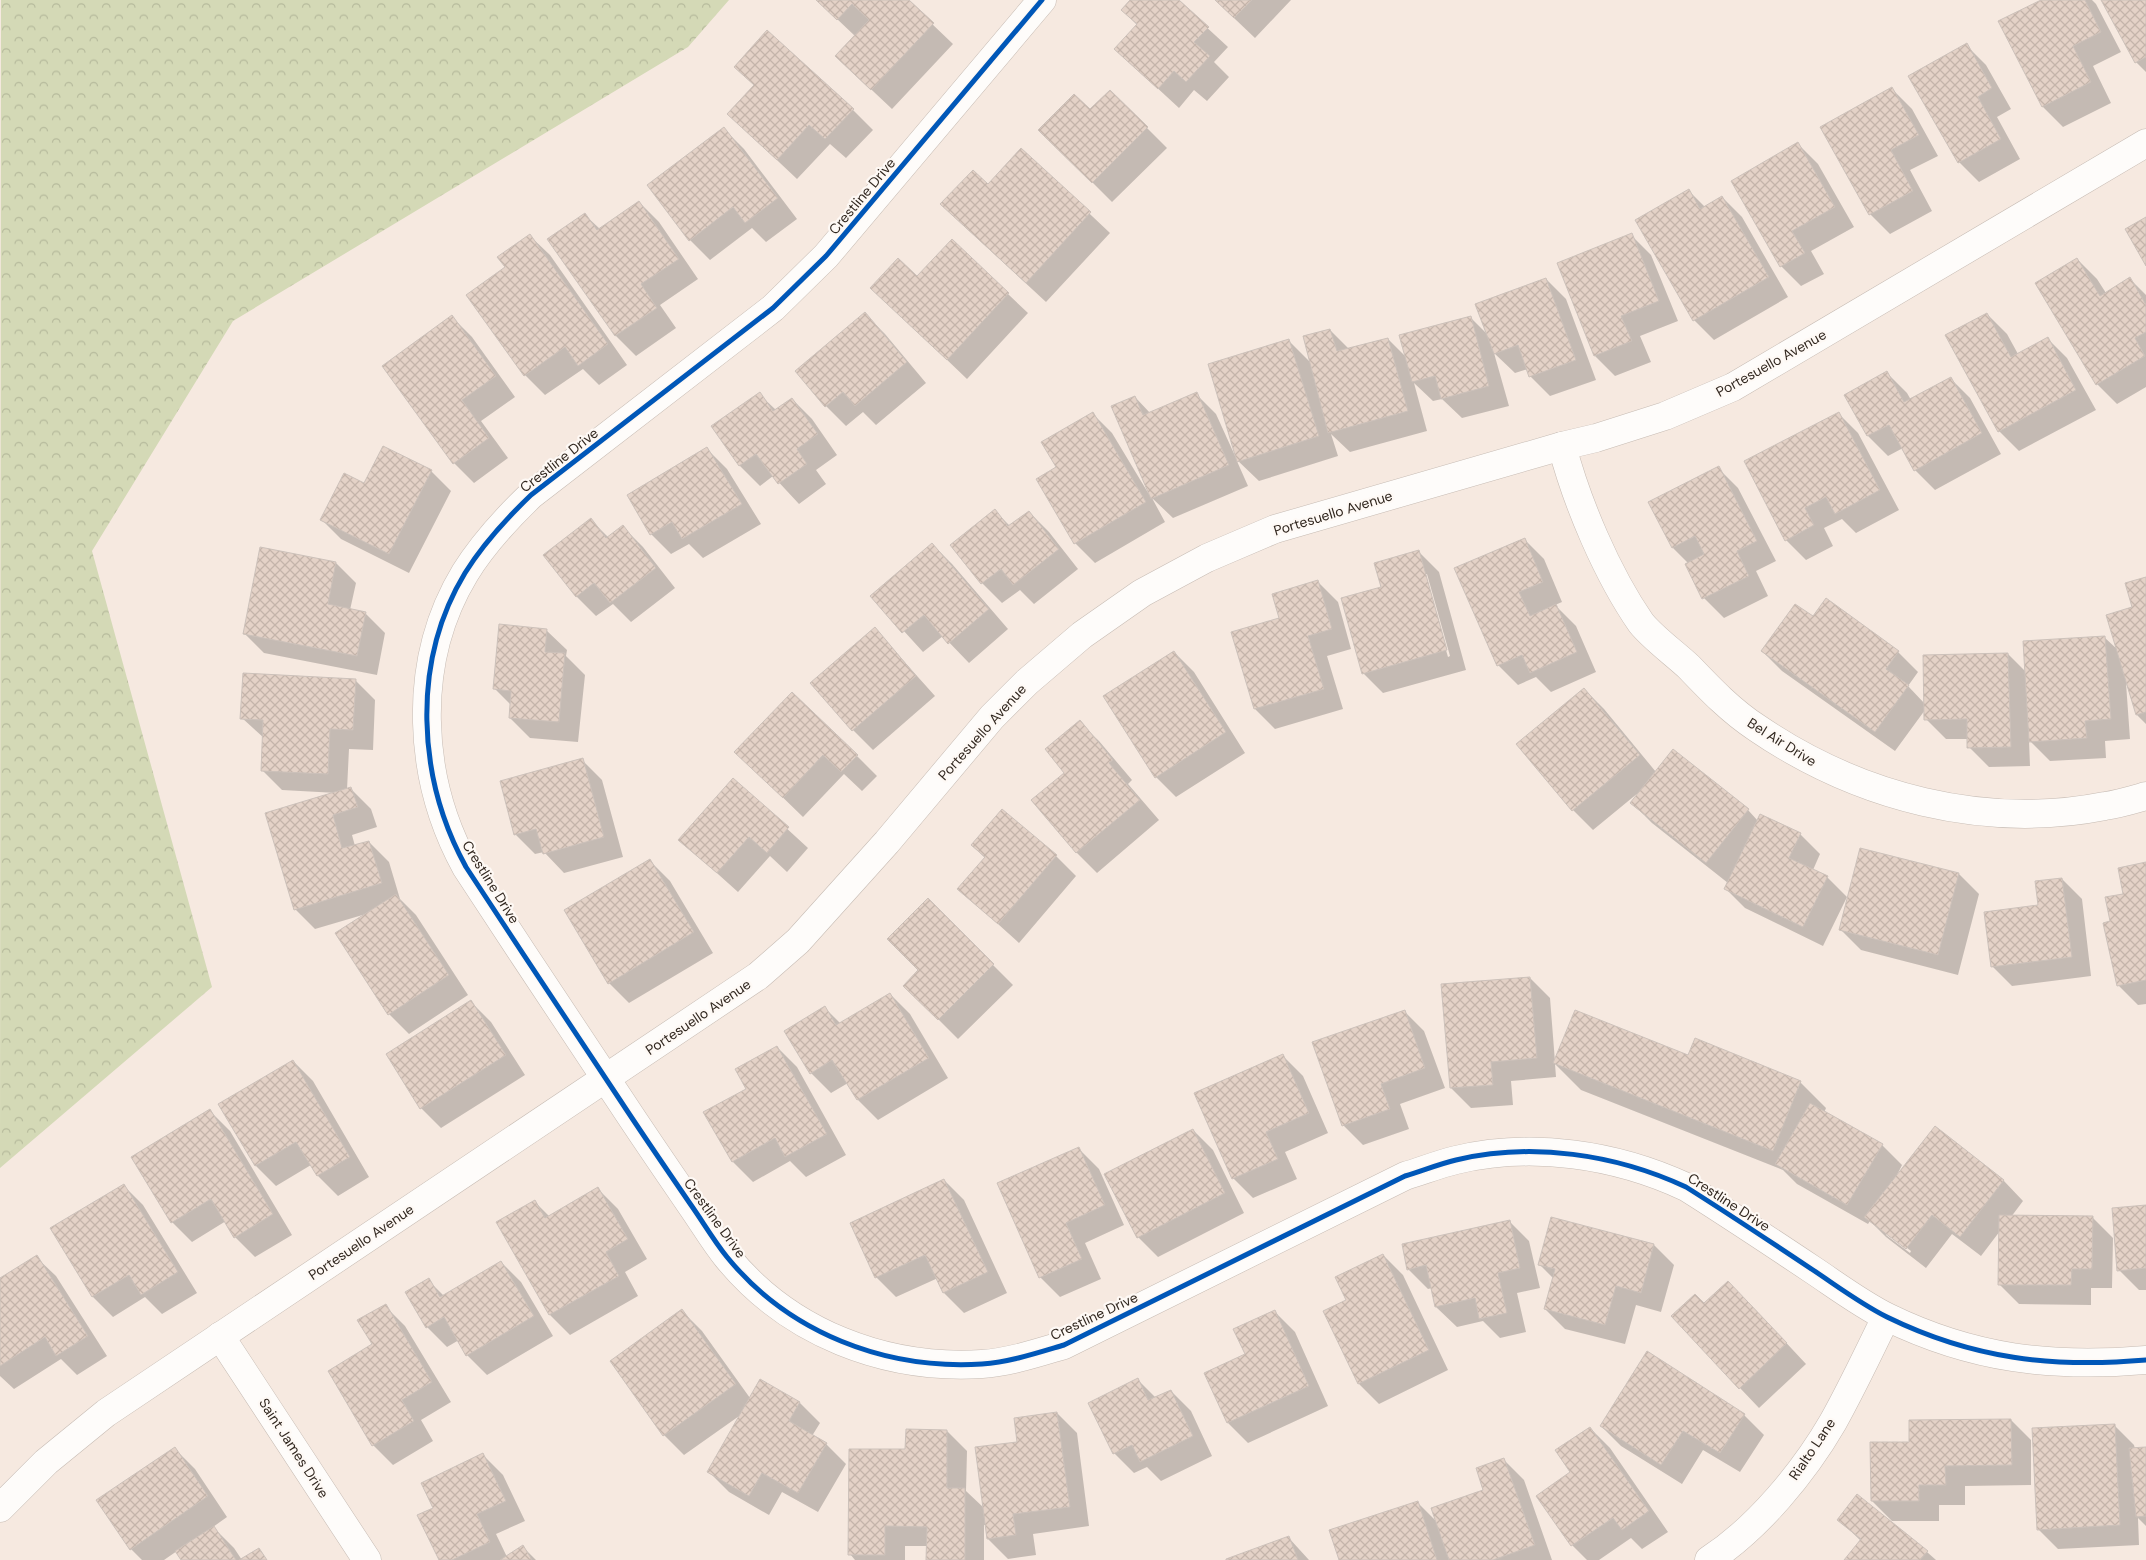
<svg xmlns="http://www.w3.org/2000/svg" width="2146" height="1560" font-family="'DM Sans',sans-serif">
  <defs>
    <pattern id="forest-crowns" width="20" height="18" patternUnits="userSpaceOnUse" patternTransform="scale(1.25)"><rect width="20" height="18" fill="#d4d9b6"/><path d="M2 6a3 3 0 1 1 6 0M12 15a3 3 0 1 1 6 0" fill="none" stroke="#b6ba9c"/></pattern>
    <pattern id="building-cross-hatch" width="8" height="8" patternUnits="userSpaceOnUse" patternTransform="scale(1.25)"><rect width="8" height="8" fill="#e4d2c7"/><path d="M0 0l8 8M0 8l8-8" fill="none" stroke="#c4b4aa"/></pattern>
  </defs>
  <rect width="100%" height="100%" fill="#f6e9e0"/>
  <path fill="url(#forest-crowns)" d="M1 0H729L688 47 233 321 92 551 212 987 0 1168Z"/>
  <path fill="#0003" fill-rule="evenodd" d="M817 0H907L953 44 892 109 857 76 855 36Z
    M1132 0H1177L1228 47 1214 62 1229 77 1207 101 1194 90 1179 108 1115 49 1137 25 1123 10Z
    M1215 0H1291L1255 38Z
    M2043 0H2092L2096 4 2121 52 2093 66 2111 103 2063 127 2043 107 2000 22Z
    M2102 0H2146V72L2136 62Z
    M1966 45 1986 65 2011 109 1997 117 2020 159 1979 182 1959 162Z
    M736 67 853 110 873 130 846 158 830 144 797 179 728 114 755 86Z
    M1892 89 1912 109 1938 156 1910 170 1932 211 1890 234 1870 214Z
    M1110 91 1167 148 1112 202 1040 130 1090 111Z
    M724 129 744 149 797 219 766 242 752 228 710 260 690 240Z
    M1798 144 1818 164 1854 227 1811 251 1824 274 1801 286 1781 266Z
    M1021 149 1110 233 1046 302 962 224 988 186Z
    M1689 191 1705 207 1722 197 1742 217 1788 297 1714 340 1694 320Z
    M639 202 659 222 698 279 660 305 676 328 636 356 616 336 549 239 585 215 600 229Z
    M1631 235 1651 255 1678 321 1640 336 1651 362 1615 376 1595 356 1558 264Z
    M530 236 550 255 627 365 599 385 583 369 545 395 525 375 506 268Z
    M952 241 1028 313 967 379 872 288 917 278Z
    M2077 259 2097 279 2106 293 2130 279 2146 295V387L2117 404 2097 384Z
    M1546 279 1566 299 1596 380 1550 396 1530 376 1528 369 1515 373 1494 353 1509 406 1462 418 1442 399 1433 401 1414 383 1427 431 1350 452 1331 434 1338 456 1259 481 1236 459 1248 486 1173 518 1152 498 1165 522 1095 563 1075 543 1058 468 1092 413 1112 433 1150 496 1151 495 1135 397 1151 414 1196 394 1216 414 1236 458 1289 341 1311 363 1330 330 1349 349 1388 339 1406 357 1470 317 1488 335Z
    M865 314 885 334 926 383 876 425 863 412 846 426 826 406 797 371Z
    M1987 314 2007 334 2018 354 2047 338 2067 358 2096 410 2019 451 1999 431Z
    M452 317 472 337 515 397 481 421 508 458 474 483 454 463Z
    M1887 373 1907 393 1911 400 1950 378 1970 398 2001 454 1935 490 1915 470 1903 448 1888 456 1868 436 1846 395Z
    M759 394 776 410 792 399 812 419 837 455 816 470 826 484 799 504 773 476 760 486 740 466 713 426Z
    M1838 413 1858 433 1899 510 1856 533 1842 519 1824 528 1833 546 1806 560 1786 540Z
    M707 449 727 469 761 524 703 558 689 544 671 554 651 534Z
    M1718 468 1738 488 1776 561 1756 571 1768 596 1724 618 1704 598 1686 564 1688 563 1673 548 1650 502Z
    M431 471 451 491 409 573 341 539 321 519 365 484Z
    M995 511 1010 526 1029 512 1049 532 1078 569 1034 604 1020 590 1002 603 982 583 951 545Z
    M591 520 609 538 623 527 643 547 675 588 631 622 613 604 596 616 576 596Z
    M1524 539 1544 559 1562 602 1555 605 1576 626 1596 672 1551 692 1536 677 1518 685 1498 665Z
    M932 544 952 564 1008 629 969 663 943 636 923 652 872 596Z
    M1419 552 1439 572 1466 670 1383 693 1363 673 1382 588ZM1424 574H1427L1450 656 1448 657Z
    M336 563 356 583 350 610 365 613 385 633 377 675 264 653 244 633Z
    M2146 579V724L2137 715 2126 683 2130 739 2105 741 2106 758 2050 761 2029 740 2030 766 1989 767 1969 747V739H1946L1926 719 1925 710 1895 751 1782 671 1762 651 1813 618 1826 600 1898 652 1918 672 1908 686 1925 704 2008 654 2026 672 2104 637 2118 650Z
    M1318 582 1338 602 1351 649 1327 656 1343 709 1275 729 1255 709 1281 619Z
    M875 629 935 696 873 750 853 730Z
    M546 630 567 650 566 656 585 675 578 742 530 738 510 718 511 705 494 688Z
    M1174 652 1194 672 1245 753 1176 797 1156 777Z
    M355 680 375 700 373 750 349 749 347 790 351 789 371 809 377 827 352 835 355 846 369 842 389 862 400 899 416 915 468 995 409 1034 389 1014 366 914 315 929 295 909 337 793 282 790 262 770 264 738 242 718Z
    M1584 689 1604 709 1656 772 1748 810 1758 821 1761 815 1800 834 1820 854 1813 870 1827 877 1847 897 1823 946 1745 908 1725 888 1728 883 1652 823 1632 803 1638 793 1593 830 1573 810 1518 744Z
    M1079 722 1099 741 1132 780 1128 784 1159 820 1097 873 1077 853 1032 801 1065 773Z
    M736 752 857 756 877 776 862 791 844 774 803 817Z
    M582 760 602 780 623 857 564 873 544 852 535 854 515 834Z
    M733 779 808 848 787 872 770 856 738 892 680 840Z
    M1002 810 1056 856 1076 876 1019 943 959 889 985 858 972 845Z
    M1861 849 1959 874 1979 894 1958 975 1861 950 1841 930Z
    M650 861 670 881 713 953 629 1003 609 983Z
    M2146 863V1004L2138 1005 2118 985 2112 922 2124 895Z
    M2062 879 2082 899 2091 976 2012 986 1992 966Z
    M928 900 1013 985 958 1039 905 986 920 970Z
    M1530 978 1550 998 1555 1062 1689 1057 1800 1082 1826 1108 1824 1113 1882 1145 1902 1165 1897 1175 1898 1176 1935 1128 2004 1181 2023 1201 2011 1217H2092L2113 1238 2112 1288H2091V1305L2019 1304 1999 1284 2000 1231 1981 1256 1952 1234 1926 1268 1886 1237 1870 1221 1868 1224 1797 1184 1783 1170 1581 1090 1555 1064 1556 1077 1511 1081 1513 1105 1471 1108 1451 1088ZM1886 1232 1911 1251 1910 1253 1886 1235Z
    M890 994 910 1014 948 1078 878 1120 858 1100 848 1083 831 1093 811 1073 825 1008 841 1024Z
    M471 1002 491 1022 525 1075 441 1128 421 1108Z
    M1404 1011 1424 1031 1445 1088 1400 1104 1409 1129 1363 1145 1343 1125Z
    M777 1047 797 1067 846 1155 806 1177 790 1161 753 1182 733 1162 747 1089Z
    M1283 1056 1303 1076 1328 1133 1285 1152 1297 1179 1253 1198 1233 1178Z
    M293 1061 313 1081 369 1177 338 1196 318 1176 311 1165 276 1186 256 1166 220 1104Z
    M210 1111 230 1131 292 1235 255 1257 235 1237 226 1221 192 1242 172 1222Z
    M1193 1130 1213 1150 1244 1213 1158 1257 1138 1237Z
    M1079 1149 1099 1169 1124 1225 1085 1243 1101 1279 1060 1297 1040 1277Z
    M944 1180 964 1200 1007 1293 964 1313 944 1293 938 1278 896 1297 876 1277Z
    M123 1185 143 1205 197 1293 162 1314 145 1297 113 1317 93 1297 52 1229Z
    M598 1189 618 1209 647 1259 625 1272 638 1296 570 1335 550 1315 498 1222 535 1202 550 1217Z
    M2146 1206V1290H2139L2119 1270Z
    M1509 1221 1529 1241 1540 1288 1517 1293 1526 1332 1500 1338 1483 1321 1457 1327 1436 1307 1432 1288 1428 1289 1408 1269Z
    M1654 1245 1674 1265 1661 1312 1636 1305 1625 1344 1565 1329 1545 1309 1554 1279 1539 1264Z
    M1383 1255 1403 1275 1448 1370 1379 1404 1359 1384 1348 1300Z
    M36 1257 56 1276 107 1356 77 1375 61 1359 14 1389 0 1376V1279Z
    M501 1262 521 1282 553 1336 487 1375 467 1355 459 1340 447 1347 427 1327 428 1280 444 1296Z
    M1748 1302 1806 1364 1759 1408 1740 1388 1704 1305Z
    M385 1306 405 1326 451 1402 421 1420 433 1441 393 1465 373 1445V1345Z
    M682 1311 702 1331 750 1398 761 1381 800 1403 820 1423 812 1436 826 1444 846 1464 818 1512 782 1492 769 1515 729 1492 709 1472 742 1414 684 1455 664 1435Z
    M1275 1312 1295 1332 1328 1406 1248 1443 1228 1423 1247 1355Z
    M1138 1380 1156 1398 1171 1391 1191 1411 1212 1456 1161 1481 1147 1467 1134 1473 1114 1453Z
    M1057 1413 1077 1433 1089 1526 1033 1534 1036 1555 1008 1559 988 1539 986 1525H984V1560H928V1546H905V1560H855L850 1554 907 1450 947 1431 967 1451 966 1491 984 1508Z
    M1744 1415 1764 1435 1740 1472 1703 1450 1682 1484 1621 1446 1601 1426Z
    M2011 1420 2031 1440V1485L1965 1486V1505H1939V1521H1892L1872 1501 1910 1443Z
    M2114 1425 2134 1445 2135 1449 2146 1448V1526L2138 1518 2139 1545 2058 1549 2038 1529Z
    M1590 1428 1610 1448 1668 1532 1642 1549 1631 1538 1599 1560H1587L1572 1545V1472Z
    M175 1449 195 1469 227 1517 213 1527 234 1548 242 1560H183L177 1551 164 1560H142L131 1549Z
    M483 1455 503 1475 525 1521 496 1534 507 1557 523 1547 536 1560H440L435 1508Z
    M1504 1460 1524 1480 1552 1560H1340L1417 1502 1437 1522 1485 1491Z
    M1839 1520 1927 1552 1936 1560H1846L1861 1541Z
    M1288 1537 1309 1560H1228Z"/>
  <path fill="url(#building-cross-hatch)" stroke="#ccc1ba" d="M816 0H909L934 23 871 90 835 56 869 20 852 4 837 20Z
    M1130 0H1179L1209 27 1194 42 1210 56 1186 82 1174 71 1158 89 1114 49 1137 24 1121 10Z
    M1215 0H1252L1234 18Z
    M2041 0H2085L2101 32 2073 46 2091 82 2042 107 1998 21Z
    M2101 0H2146V57L2135 63Z
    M767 30 854 109 825 139 809 125 777 160 727 114 754 85 734 67Z
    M1967 43 1992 88 1978 97 2001 139 1958 163 1908 76Z
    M1892 87 1919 135 1891 150 1913 191 1869 215 1820 127Z
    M1110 90 1148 127 1092 183 1038 130 1074 94 1090 109Z
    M724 127 778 198 745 223 733 207 689 241 647 185Z
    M1798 142 1835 207 1792 231 1805 253 1780 267 1731 181Z
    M1021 148 1091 212 1026 283 940 204 973 170 988 184Z
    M1689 189 1700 209 1722 196 1769 277 1693 321 1635 220Z
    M639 201 679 259 641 284 657 308 615 336 547 239 585 213 597 230Z
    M2146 217V266L2125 229Z
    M1632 233 1659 301 1621 316 1632 341 1594 356 1557 263Z
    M530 234 608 344 578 366 565 347 524 376 466 295 505 267 497 257Z
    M952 239 1009 293 947 360 870 288 898 258 917 276Z
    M2077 258 2100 296 2130 277 2146 305V332L2135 338 2145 356 2096 385 2035 283Z
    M1546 278 1576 360 1529 377 1518 345 1494 354 1475 304Z
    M865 312 907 362 855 406 843 392 825 407 795 371Z
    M1987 313 2011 357 2048 337 2076 390 1998 432 1945 335Z
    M452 315 496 376 462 400 489 438 453 464 382 366Z
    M1471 316 1489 386 1441 399 1435 376 1412 382 1399 335Z
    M1330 329 1337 351 1388 338 1408 411 1328 433 1303 336Z
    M1289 339 1319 436 1237 462 1208 364Z
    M1887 371 1904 402 1951 377 1982 433 1914 471 1889 425 1867 436 1844 395Z
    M760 392 773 411 792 398 818 434 797 449 807 464 778 484 756 454 739 466 711 426Z
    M1197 392 1229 465 1151 499 1111 406 1135 396 1143 415Z
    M1093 412 1146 502 1074 544 1036 479 1056 467 1041 442Z
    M1839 412 1880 490 1835 514 1826 497 1805 508 1814 525 1785 541 1744 461Z
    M383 446 432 470 389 554 320 520 344 473 364 483Z
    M707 447 742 504 682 539 672 522 650 535 627 495Z
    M1719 466 1757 541 1737 551 1749 576 1702 599 1685 564 1704 554 1695 536 1672 548 1648 502Z
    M995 509 1008 526 1029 511 1059 549 1013 585 1001 569 981 584 950 545Z
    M591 518 606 538 623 525 656 568 610 603 594 583 576 597 543 555Z
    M1525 538 1543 582 1519 592 1530 616 1556 604 1577 652 1530 673 1522 655 1497 666 1454 568Z
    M932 543 989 609 948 644 924 615 902 633 870 596Z
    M260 547 336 562 328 604 366 612 357 656 243 634Z
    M1419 550 1447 650 1362 674 1341 598 1381 587 1374 563Z
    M2146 577V712L2136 715 2106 615 2132 607 2125 583Z
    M1318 580 1332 629 1308 636 1324 689 1254 709 1231 632 1279 618 1272 594Z
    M1826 598 1899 651 1886 669 1909 685 1875 732 1761 651 1795 604 1813 616Z
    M499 624 547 629 545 652 565 653 559 722 509 718 511 691 493 689Z
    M875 627 916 676 852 731 810 683Z
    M2105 636 2111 719 2085 721 2087 738 2029 742 2023 641Z
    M1174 651 1226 732 1155 778 1103 696Z
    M2008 653 2011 747 1967 748V719L1924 720 1923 655Z
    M243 673 356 679 353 730 330 729 328 774 261 771 263 720 240 719Z
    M1584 688 1640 755 1572 811 1516 744Z
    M792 692 858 755 841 772 823 755 783 798 734 752Z
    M1080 720 1113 760 1109 763 1140 800 1076 853 1031 800 1064 773 1045 749Z
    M1673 749 1749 809 1706 863 1630 803Z
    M583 758 604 837 543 854 536 829 514 835 500 781Z
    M733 778 789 827 767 853 749 837 717 873 678 840Z
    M351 787 358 807 333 815 342 848 369 841 382 883 294 910 265 813Z
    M1002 809 1057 855 998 924 957 889 985 857 971 845Z
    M1760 814 1801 833 1789 858 1828 876 1803 927 1724 889Z
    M1860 848 1959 873 1938 955 1839 930Z
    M650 859 694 932 608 984 564 910Z
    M2146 862V980L2117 986 2103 923 2110 921 2105 897 2123 894 2118 868Z
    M2062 878 2072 957 1991 967 1984 912 2038 905 2035 881Z
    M396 894 449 975 388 1015 335 933Z
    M928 898 994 964 938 1020 903 986 918 970 887 939Z
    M1530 977 1537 1058 1491 1062 1493 1085 1450 1088 1441 984Z
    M890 993 929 1058 857 1100 832 1060 810 1074 784 1031 825 1006 836 1025Z
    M471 1000 506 1055 420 1109 386 1054Z
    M1405 1010 1425 1068 1381 1084 1390 1109 1342 1126 1312 1042Z
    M1575 1010 1688 1055 1695 1038 1801 1081 1773 1151 1553 1063Z
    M777 1046 827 1134 785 1157 775 1138 732 1162 703 1112 746 1089 735 1069Z
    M1283 1054 1309 1113 1266 1132 1278 1159 1232 1179 1194 1093Z
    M293 1060 350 1157 317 1176 296 1142 255 1166 218 1104Z
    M1810 1103 1883 1144 1847 1205 1775 1164Z
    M210 1109 273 1214 234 1238 211 1199 171 1223 131 1157Z
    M1935 1126 2004 1180 1960 1237 1932 1215 1906 1249 1864 1217Z
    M1193 1129 1225 1193 1137 1238 1104 1174Z
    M1079 1147 1105 1205 1066 1223 1082 1259 1039 1278 997 1183Z
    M944 1179 988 1272 943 1293 925 1255 875 1278 850 1223Z
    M124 1184 178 1272 141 1295 129 1275 92 1297 50 1228Z
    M598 1187 628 1239 606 1252 619 1276 549 1315 496 1222 535 1200 545 1218Z
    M2146 1205V1268L2117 1271 2112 1208Z
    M1999 1215 2093 1216 2092 1269H2072L2071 1285H1998Z
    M1551 1217 1654 1244 1641 1293 1616 1286 1605 1325 1544 1309 1555 1269 1538 1265Z
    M1510 1220 1520 1268 1498 1273 1507 1313 1479 1319 1475 1298 1435 1307 1426 1265 1407 1270 1402 1244Z
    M1383 1254 1429 1350 1358 1384 1323 1311 1346 1300 1335 1277Z
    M37 1255 88 1336 56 1356 45 1337 0 1366V1278Z
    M501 1261 534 1316 466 1356 444 1317 426 1328 405 1292 429 1278 440 1297Z
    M1728 1281 1787 1343 1739 1389 1671 1316 1695 1294 1704 1303Z
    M386 1304 432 1382 402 1400 414 1421 372 1446 328 1371 372 1344 357 1320Z
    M682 1309 736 1384 663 1436 610 1361Z
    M1275 1310 1309 1386 1227 1423 1204 1373 1245 1354 1233 1329Z
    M1647 1351 1745 1414 1720 1453 1683 1431 1661 1465 1600 1426Z
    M1138 1378 1148 1400 1171 1390 1193 1436 1140 1462 1132 1445 1113 1454 1088 1403Z
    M760 1379 800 1402 789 1421 827 1443 798 1493 762 1473 749 1496 707 1472Z
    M1057 1412 1070 1507 1013 1514 1016 1535 987 1539 975 1447 1017 1442 1014 1418Z
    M2011 1419 2012 1465 1945 1466 1946 1485H1919V1501H1871L1870 1442H1909V1420Z
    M2115 1424 2120 1525 2037 1530 2032 1428Z
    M1590 1427 1649 1511 1622 1530 1613 1518 1571 1546 1536 1496 1570 1472 1555 1450Z
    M906 1429 947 1430V1488H965V1560H926L927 1527 885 1526V1555H848L849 1449H905Z
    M175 1447 208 1496 130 1550 96 1500Z
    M2146 1447V1516L2136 1517 2129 1448Z
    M483 1453 506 1501 477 1514 490 1542 452 1560H439L417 1515 433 1508 421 1483Z
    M1504 1458 1535 1545 1493 1560H1449L1431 1508 1483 1490 1476 1468Z
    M1857 1494 1928 1551 1920 1560H1844L1861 1539 1837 1520Z
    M1418 1501 1437 1560H1339L1329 1530Z
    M214 1526 236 1560H181L175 1551Z
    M1289 1536 1298 1560H1226V1559Z
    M523 1545 532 1560H500Z
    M259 1548 267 1560H239Z"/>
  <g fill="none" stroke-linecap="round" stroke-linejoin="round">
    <g stroke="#c6bbb3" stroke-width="29">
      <path id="minor" d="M1042 0 826 256 773 308 531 495C506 519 483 544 465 573 411 662 417 778 466 867 517 945 568 1022 620 1100 643 1135 667 1170 691 1205 703 1222 714 1241 727 1257 789 1333 885 1370 982 1364 1010 1362 1037 1353 1064 1345L1405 1176C1422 1171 1439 1164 1456 1160 1532 1142 1615 1154 1686 1187 1729 1214 1771 1242 1813 1270 1837 1286 1861 1304 1887 1317 1973 1359 2052 1368 2146 1360
        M1562 446C1577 503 1607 574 1641 623 1653 638 1674 653 1689 667 1710 689 1731 711 1757 728 1858 797 1984 830 2105 806 2119 804 2132 800 2146 796
        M220 1336 367 1560
        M1709 1560C1758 1528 1804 1472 1833 1422 1852 1388 1869 1352 1886 1317"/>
    </g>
    <g stroke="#c6bbb3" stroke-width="29">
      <path id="tertiary" d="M0 1508 46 1462 106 1413 758 976 798 941 887 842 992 717 1027 682 1082 635 1142 593 1207 558 1275 529 1562 446 1596 438 1665 416 1733 387 2146 143"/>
    </g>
    <use href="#minor" stroke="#fefcfa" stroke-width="28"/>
    <use href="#tertiary" stroke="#fefcfa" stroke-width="28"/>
    <g stroke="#fef9f5" stroke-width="8">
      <path id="cycleway" d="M1042 0 826 256 773 308 531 495C506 519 483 544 465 573 411 662 417 778 466 867 517 945 568 1022 620 1100 643 1135 667 1170 691 1205 703 1222 714 1241 727 1257 789 1333 885 1370 982 1364 1010 1362 1037 1353 1064 1345L1405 1176C1422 1171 1439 1164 1456 1160 1532 1142 1615 1154 1686 1187 1729 1214 1771 1242 1813 1270 1837 1286 1861 1304 1887 1317 1973 1359 2052 1368 2146 1360"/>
    </g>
    <use href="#cycleway" stroke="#0057b8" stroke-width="5"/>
  </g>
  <g text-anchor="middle" stroke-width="4.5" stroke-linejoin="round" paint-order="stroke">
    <g font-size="14" fill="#31271f" stroke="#fef9f5">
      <text transform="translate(862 196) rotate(-50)" y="5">Crestline Drive</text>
      <text transform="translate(1771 363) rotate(-29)" y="5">Portesuello Avenue</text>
      <text transform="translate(559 460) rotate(-38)" y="5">Crestline Drive</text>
      <text transform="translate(1333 513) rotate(-17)" y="5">Portesuello Avenue</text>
      <text transform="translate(982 732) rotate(-48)" y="5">Portesuello Avenue</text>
      <text transform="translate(1782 742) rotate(32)" y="5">Bel Air Drive</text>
      <text transform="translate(491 882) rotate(58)" y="5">Crestline Drive</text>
      <text transform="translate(698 1017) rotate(-34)" y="5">Portesuello Avenue</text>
      <text transform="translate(1729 1202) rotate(33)" y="5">Crestline Drive</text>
      <text transform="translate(715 1218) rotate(54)" y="5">Crestline Drive</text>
      <text transform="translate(361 1242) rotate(-34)" y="5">Portesuello Avenue</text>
      <text transform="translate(1094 1316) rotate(-25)" y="5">Crestline Drive</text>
      <text transform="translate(294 1448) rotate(57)" y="5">Saint James Drive</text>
      <text transform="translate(1812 1449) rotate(-56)" y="5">Rialto Lane</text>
    </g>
  </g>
</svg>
